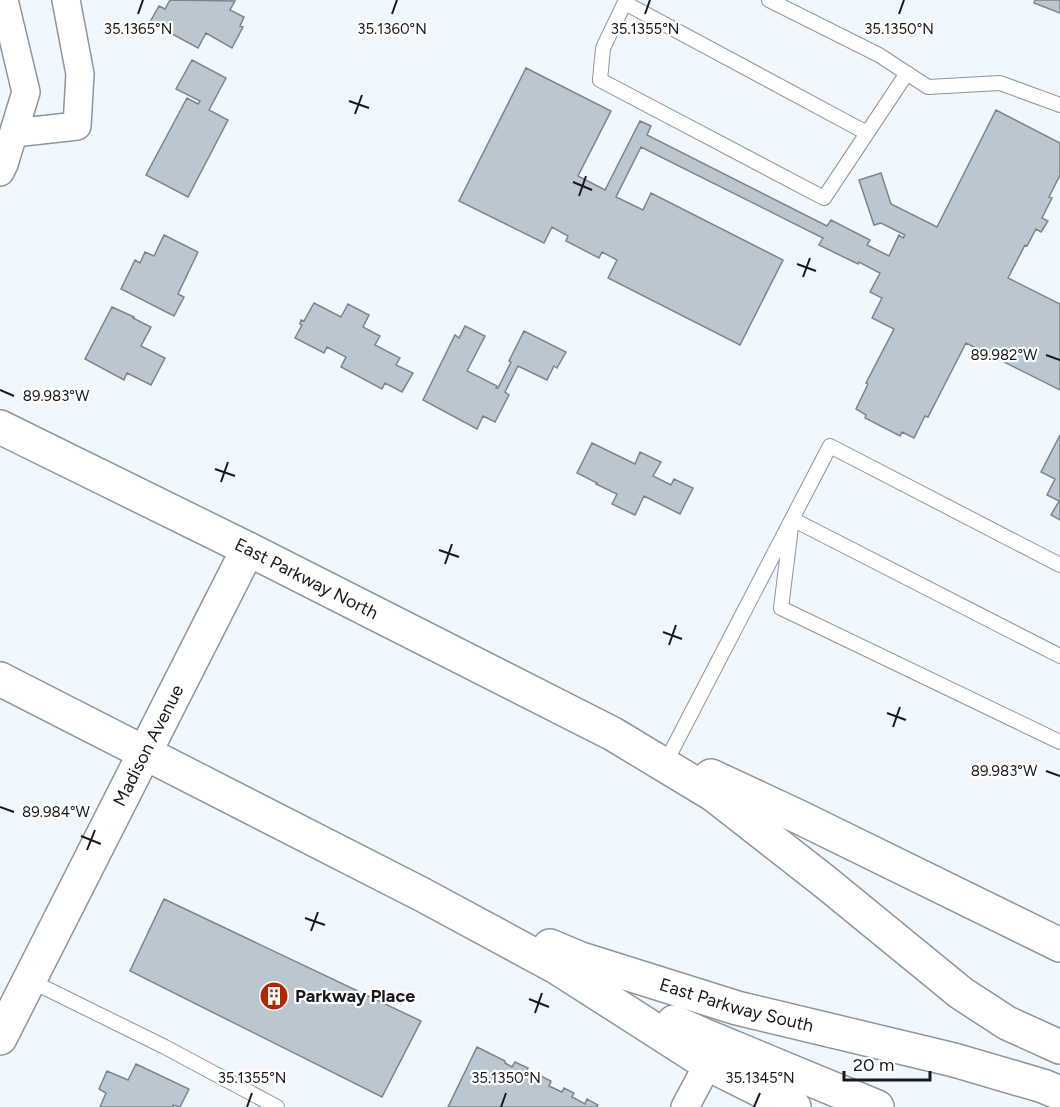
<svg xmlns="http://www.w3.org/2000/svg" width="1060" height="1107" font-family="Figtree,sans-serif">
  <rect width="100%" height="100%" fill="#f0f8fe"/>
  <path fill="#bac6d0" stroke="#7a858f" stroke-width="1.5" d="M170 0 235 1 230 10 244 17 240 26 243 27 232 48 206 33 198 48 150 22 159 6 165 9Z
    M1035 0H1060V13L1034 3Z
    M192 60 226 78 209 110 228 120 188 197 146 175 187 98 198 104 200 101 176 89Z
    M526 68 611 111 578 176 605 190 640 121 651 126 647 135 827 226 831 220 870 240 867 245 889 256 899 235 903 238 905 235 881 223 874 225 859 180 881 173 891 204 937 227 996 110 1060 143V175L1049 197 1052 198 1042 218 1048 221 1041 232 1036 229 1027 246 1025 245 1008 278 1060 304V390L966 343 928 417 925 416 914 438 902 432 900 436 865 418 866 415 856 409 868 384 866 383 894 329 872 318 882 298 870 292 880 273 859 262 858 264 819 245 823 238 641 147 616 197 643 210 651 193 783 260 740 345 608 278 617 260 602 252 599 258 566 241 568 236 552 227 544 243 459 201Z
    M164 235 198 252 178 294 184 297 174 316 121 289 135 260 140 263 145 252 154 256Z
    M314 303 341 317 348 304 369 315 363 327 380 336 375 345 400 358 396 365 413 373 402 392 385 383 382 389 341 367 346 357 327 347 324 353 295 338 302 325 300 324 301 320 304 321Z
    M112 307 134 317 133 318 151 327 141 346 165 358 151 385 127 373 124 380 85 359Z
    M465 326 485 336 467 371 497 386 496 388H498L511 362 509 361 524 331 566 352 557 368 554 366 547 380 518 366 505 392 509 395 495 422 483 416 477 429 423 400 455 335 459 338Z
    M1060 435V520L1051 515 1059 501 1047 495 1055 479 1041 472Z
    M592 443 635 464 640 452 661 462 653 476 671 485 674 479 693 488 680 514 644 496 635 515 612 504 617 494 596 484 597 483 577 473Z
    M164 899 421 1021 382 1097 130 971Z
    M477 1047 505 1061V1063L512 1067 515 1062 528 1068 525 1074 537 1080 539 1075 551 1081 549 1086 562 1092 564 1088 574 1093 572 1097 585 1104 587 1099 598 1105 597 1107H448Z
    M136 1064 189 1089 180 1107 173 1105V1107H100L106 1093 99 1089 107 1071 128 1080Z"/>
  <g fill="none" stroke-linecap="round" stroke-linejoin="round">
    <g stroke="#8b96a0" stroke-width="16">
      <path id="service" d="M626 0 603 48 600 80 824 198 907 73
        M769 0 879 55 928 87 1000 83 1060 105
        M625 3 867 133
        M1060 565 830 446 792 519 1060 656
        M669 756 792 519 781 608 1060 742
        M29 980 165 1047 277 1107"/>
    </g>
    <g stroke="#8b96a0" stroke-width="30">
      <path id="minor" d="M14 133 77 126 80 74 66 0
        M0 172 4 164 26 92 4 0
        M685 1107 708 1064"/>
    </g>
    <g stroke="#8b96a0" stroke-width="36">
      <g id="tertiary">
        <path id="s1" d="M0 1038 248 549"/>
      </g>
    </g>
    <g stroke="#8b96a0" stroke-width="36">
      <g id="primary">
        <path id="s2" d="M0 427 248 549 613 734 714 795 824 881 961 993 1007 1023 1060 1047"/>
        <path d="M0 679 423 895 558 968 708 1064 794 1107"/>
        <path d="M711 776 799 817 1060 945"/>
        <path id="s3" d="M550 946 581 959 737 1008 954 1060 1043 1086 1060 1093"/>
        <path d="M674 1022 708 1037 877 1107"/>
      </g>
    </g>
    <use href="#service" stroke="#fff" stroke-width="14"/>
    <use href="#minor" stroke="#fff" stroke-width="27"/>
    <use href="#tertiary" stroke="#fff" stroke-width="33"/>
    <use href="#primary" stroke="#fff" stroke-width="33"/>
  </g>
  <path fill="none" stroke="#161a1e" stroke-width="2" d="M138 14 143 0M392 14 397 0M645 14 650 0M899 14 904 0M349 101 369 108M355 114 362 95M573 182 592 190M579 196 586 176M797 264 816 271M803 277 810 258M1046 355 1060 360M0 390 14 396M215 469 235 476M221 482 228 462M439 550 459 557M445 564 452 544M663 632 682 639M669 645 676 625M887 713 906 720M893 727 900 707M1046 771 1060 776M0 807 14 812M81 836 101 844M87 850 95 830M305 918 325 925M311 931 318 912M529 999 549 1007M535 1013 542 993M247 1107 252 1093M501 1107 506 1093M754 1107 760 1093"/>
  <defs>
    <g id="building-disc" transform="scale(1.5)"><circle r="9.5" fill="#b22700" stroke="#fff"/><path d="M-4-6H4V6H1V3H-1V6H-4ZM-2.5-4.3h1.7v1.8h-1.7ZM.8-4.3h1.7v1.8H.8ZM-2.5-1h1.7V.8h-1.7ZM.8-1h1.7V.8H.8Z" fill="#fff"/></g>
  </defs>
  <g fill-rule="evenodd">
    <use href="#building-disc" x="274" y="996"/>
  </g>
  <g text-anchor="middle" stroke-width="4.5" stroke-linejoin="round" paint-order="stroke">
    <g font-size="18" fill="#161a1e" stroke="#fff">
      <text dy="6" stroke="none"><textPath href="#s2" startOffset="342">East Parkway North</textPath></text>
      <text dy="6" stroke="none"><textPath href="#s1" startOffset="328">Madison Avenue</textPath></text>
      <text dy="6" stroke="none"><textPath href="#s3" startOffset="196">East Parkway South</textPath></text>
    </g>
    <g font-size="18" font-weight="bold" fill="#161a1e" stroke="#fff" text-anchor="start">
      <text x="295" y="1002">Parkway Place</text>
    </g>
  </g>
  <g font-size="15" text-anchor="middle" fill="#161a1e" stroke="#fff" stroke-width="4.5" stroke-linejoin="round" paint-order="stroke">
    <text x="138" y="34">35.1365°N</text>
    <text x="392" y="34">35.1360°N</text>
    <text x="645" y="34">35.1355°N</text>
    <text x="899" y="34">35.1350°N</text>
    <text x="1004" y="360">89.982°W</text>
    <text x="56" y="401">89.983°W</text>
    <text x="1004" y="776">89.983°W</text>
    <text x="56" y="817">89.984°W</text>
    <text x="252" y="1083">35.1355°N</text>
    <text x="506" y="1083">35.1350°N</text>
    <text x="760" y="1083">35.1345°N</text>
  </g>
  <path d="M844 1071v9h86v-9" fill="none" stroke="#161a1e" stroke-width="3"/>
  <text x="853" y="1071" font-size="18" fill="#161a1e" stroke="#ffffff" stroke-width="4.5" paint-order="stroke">20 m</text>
</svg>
